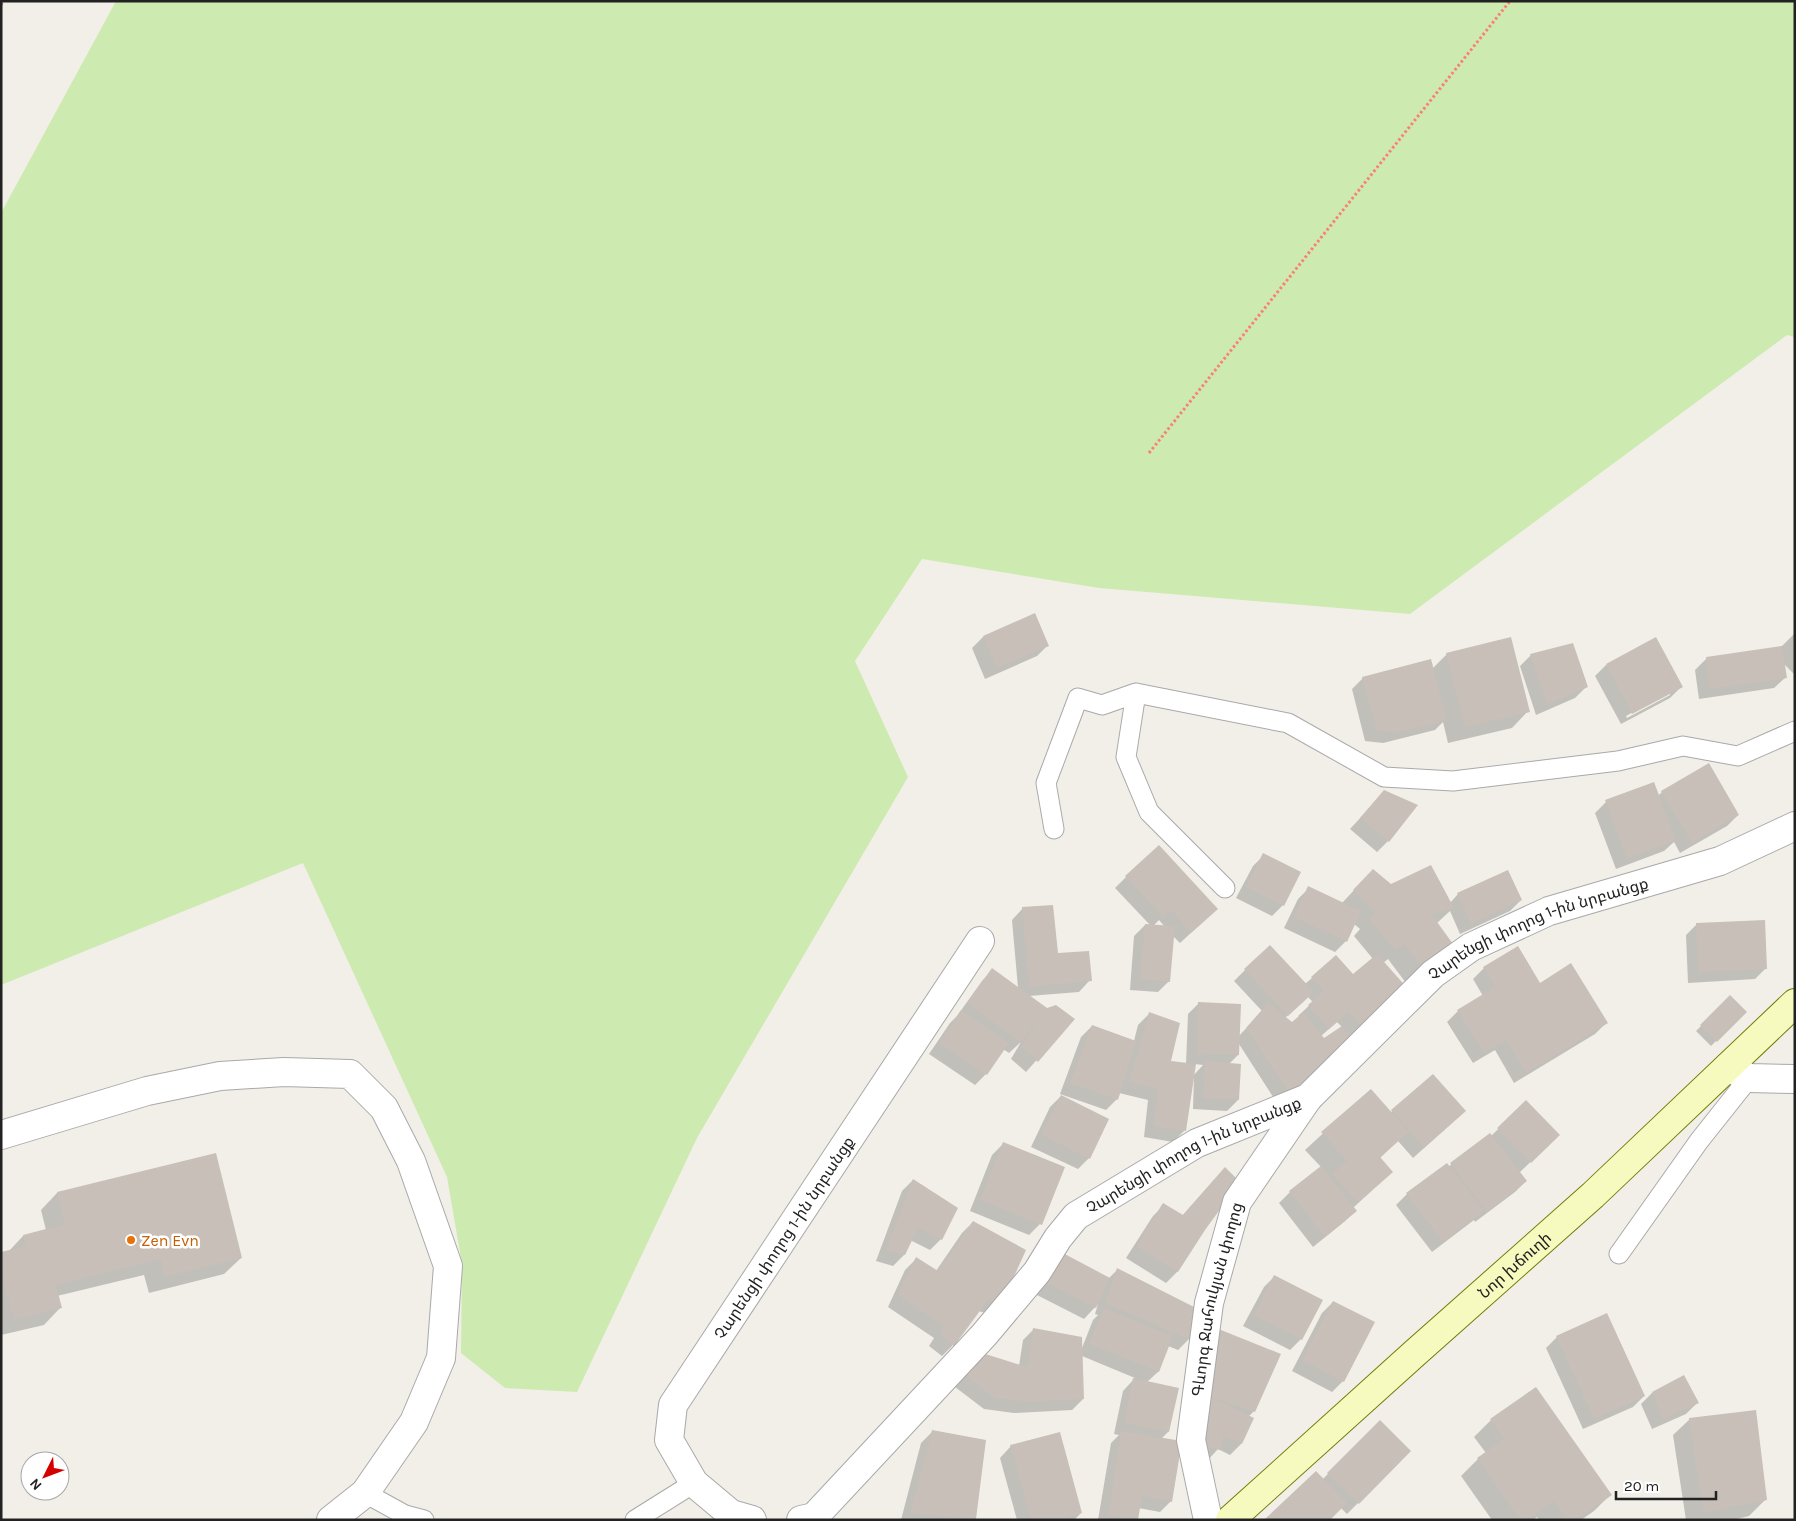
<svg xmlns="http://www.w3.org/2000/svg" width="1796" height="1521" font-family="Karla,'Noto Sans Armenian',sans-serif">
  <rect width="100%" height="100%" fill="#f2efe9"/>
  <path fill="#cdebb0" d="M116 1H1795V337L1787 335 1410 614 1099 588 922 559 855 661 908 777 697 1138 577 1392 505 1388 461 1353 462 1264 447 1177 303 863 1 985V213Z"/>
  <path fill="#0003" fill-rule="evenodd" d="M1034 615 1048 645 1037 656 985 679 972 648 983 637Z
    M1795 633V675L1784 664 1786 677 1774 688 1699 699 1695 670 1706 659 1780 648Z
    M1447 654 1528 711 1512 728 1448 743 1443 722 1435 730 1383 743 1365 741 1352 689 1363 678 1433 668Z
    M1531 655 1586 687 1575 698 1536 715 1520 666Z
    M1606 665 1681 687 1670 698 1621 724 1595 676ZM1670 692V695L1627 718 1626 716Z
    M1384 792 1416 805 1388 841 1377 852 1350 829Z
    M1662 792 1738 815 1727 826 1680 853 1674 842 1664 851 1616 869 1595 813 1606 802 1658 796Z
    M1264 855 1283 905 1272 916 1236 898 1253 866Z
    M1126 877 1205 920 1180 943 1173 936 1169 981 1158 992 1130 990 1134 936 1145 925H1150L1115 888ZM1159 920 1165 927 1153 926Z
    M1391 886 1450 903 1458 894 1521 900 1510 911 1460 934 1450 911 1437 923 1451 944 1406 983 1388 959 1383 963 1407 990 1342 1052 1277 1103 1239 1044 1238 1055 1229 1064 1238 1100 1227 1111 1193 1109 1194 1077H1193L1184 1131 1173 1142 1144 1137 1148 1100 1119 1093 1117 1099 1106 1110 1060 1094 1081 1037 1092 1026 1134 1041 1138 1025 1149 1014 1169 1062 1186 1064 1188 1014 1199 1003 1239 1036 1262 1011 1234 981 1245 970 1305 984 1312 978 1353 976 1373 959 1354 936 1360 929 1354 924 1346 941 1335 952 1284 928 1298 899 1309 888 1342 903 1357 887ZM1308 997 1313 1002 1298 1016 1299 1017 1292 1023 1285 1018ZM1337 1022 1342 1027 1324 1040 1321 1036ZM1194 1064 1203 1065 1193 1076Z
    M1023 908 1057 955 1090 980 1079 992 1029 996 1047 1009 1073 1019 1026 1072 1011 1059 1021 1042 1009 1053 1003 1049 986 1074 975 1085 929 1054 950 1023 957 1016 982 981 992 970 1018 988 1012 920Z
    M1697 924 1766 968 1755 979 1688 983 1686 935Z
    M1518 947 1540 984 1606 1023 1595 1034 1514 1083 1495 1050 1473 1063 1447 1022 1458 1011 1483 996 1473 979 1484 968Z
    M1730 997 1745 1012 1711 1046 1696 1031Z
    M1433 1076 1453 1122 1413 1158 1398 1141 1380 1158 1391 1172 1353 1208 1355 1211 1344 1222 1313 1247 1279 1203 1290 1192 1321 1167 1305 1150 1370 1090 1390 1113Z
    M1061 1096 1108 1119 1089 1158 1078 1169 1031 1147 1050 1107Z
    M1526 1102 1558 1135 1519 1173 1526 1181 1515 1192 1475 1222 1474 1220 1432 1252 1396 1205 1407 1194 1448 1167 1490 1134 1491 1136Z
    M1003 1144 1040 1224 1029 1235 970 1211 992 1155Z
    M215 1154 241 1258 224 1274 149 1293 144 1275 57 1296 60 1308 44 1325 1 1335V1253L8 1252 23 1236 46 1230 41 1210 57 1193Z
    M913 1180 941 1239 930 1250 910 1240 904 1255 893 1266 876 1261 902 1191Z
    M1214 1180 1204 1229 1177 1272 1166 1283 1126 1258 1153 1216 1164 1205 1182 1216Z
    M973 1222 1025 1251 990 1314 978 1311 953 1345 942 1356 929 1346 934 1338 888 1307 905 1270 916 1259 936 1271 962 1233Z
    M1050 1265 1108 1279 1117 1270 1193 1308 1188 1340 1178 1350 1168 1346 1158 1372 1147 1382 1168 1432 1161 1439 1171 1501 1160 1512 1138 1508 1136 1520H1098L1111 1443 1119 1435 1114 1434 1123 1391 1135 1378 1082 1356 1083 1399 1072 1410 1014 1413 984 1409 955 1387 968 1364 1019 1366 1023 1340 1034 1329 1082 1348 1093 1320 1098 1315 1095 1314 1098 1304 1084 1319 1033 1293Z
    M1275 1276 1301 1339 1290 1350 1243 1326 1264 1287Z
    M1333 1302 1343 1381 1332 1392 1292 1371 1322 1313Z
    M1216 1329 1254 1411 1249 1416 1252 1418 1241 1444 1230 1455 1218 1449 1208 1460 1189 1455Z
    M1557 1337 1644 1396 1633 1407 1583 1429 1546 1348Z
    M1536 1389 1610 1495 1594 1511 1581 1520H1539L1537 1517 1533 1520H1492L1461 1476 1478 1459 1486 1453 1474 1437 1491 1420Z
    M1652 1393 1697 1403 1686 1414 1652 1429 1641 1404Z
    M1690 1419 1765 1500 1749 1516 1732 1520H1686L1673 1435Z
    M1380 1421 1410 1451 1347 1514 1341 1508 1322 1480Z
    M932 1432 975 1518 973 1520H901L921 1443Z
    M1011 1446 1081 1513 1074 1520H1017L1000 1458Z"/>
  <path fill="#c7bfb8" d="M1035 613 1049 646 997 668 983 636Z
    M1511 637 1530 712 1465 727 1446 653Z
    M1656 637 1683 687 1632 714 1606 664Z
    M1573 643 1588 687 1547 705 1530 654Z
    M1782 646 1787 678 1710 689 1706 657Z
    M1431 659 1447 720 1395 733 1376 730 1362 677Z
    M1709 763 1739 815 1692 843 1661 791Z
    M1654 782 1676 840 1627 859 1605 800Z
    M1384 790 1418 805 1389 842 1360 818Z
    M1159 845 1218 909 1191 933 1171 910 1163 917 1125 876Z
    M1263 853 1301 872 1284 906 1246 887Z
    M1431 865 1454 908 1432 915 1453 944 1423 968 1405 944 1395 950 1369 919 1375 912 1353 890 1373 869 1391 884Z
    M1508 870 1522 900 1471 924 1457 893Z
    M1308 886 1361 911 1347 942 1294 917Z
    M1053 905 1058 953 1089 951 1092 981 1029 987 1022 907Z
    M1765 920 1767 969 1698 972 1696 923Z
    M1145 924 1175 926 1170 982 1140 979Z
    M1270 945 1314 992 1288 1016 1244 969Z
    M1518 946 1540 983 1571 963 1608 1023 1526 1073 1506 1040 1484 1053 1457 1010 1495 987 1483 967Z
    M1377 954 1409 990 1364 1029 1349 1012 1329 1029 1308 1005 1324 991 1311 977 1336 955 1353 974Z
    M992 968 1047 1008 1056 1005 1075 1019 1038 1062 1021 1047 1042 1015 1021 1043 967 1003Z
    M1730 995 1747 1012 1717 1042 1700 1025Z
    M1198 1002 1241 1004 1239 1055 1197 1054Z
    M1268 1003 1292 1022 1304 1012 1324 1038 1342 1026 1355 1041 1289 1093 1246 1028Z
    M961 1010 1009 1043 987 1075 939 1043Z
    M1149 1012 1180 1023 1171 1061 1196 1064 1186 1131 1154 1126 1158 1089 1129 1082Z
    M1092 1025 1136 1041 1118 1100 1070 1083Z
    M1205 1061 1241 1064 1239 1100 1203 1098Z
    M1433 1074 1466 1111 1424 1148 1391 1110Z
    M1371 1089 1409 1132 1380 1157 1393 1172 1358 1203 1332 1174 1347 1161 1321 1132Z
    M1061 1095 1109 1119 1090 1159 1041 1135Z
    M1526 1100 1560 1135 1531 1163 1497 1128Z
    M1490 1133 1527 1181 1487 1212 1450 1163Z
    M1003 1142 1065 1167 1042 1225 980 1200Z
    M216 1153 242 1258 165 1277 161 1259 56 1285 62 1308 14 1320 1 1270V1252L26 1246 23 1235 65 1224 57 1192Z
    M1447 1163 1484 1211 1443 1242 1406 1193Z
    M1321 1166 1357 1211 1325 1237 1289 1191Z
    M1225 1167 1240 1182 1205 1230 1178 1272 1136 1246 1163 1203 1183 1215Z
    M913 1179 958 1208 942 1240 918 1228 905 1255 886 1250Z
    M973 1221 1026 1250 1002 1303 988 1300 954 1346 940 1334 944 1326 898 1295 916 1257 938 1271Z
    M1061 1252 1110 1278 1096 1308 1043 1281Z
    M1117 1268 1194 1307 1190 1340 1105 1303Z
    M1274 1275 1323 1300 1302 1340 1254 1315Z
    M1333 1301 1375 1322 1344 1382 1302 1360Z
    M1104 1308 1173 1336 1159 1372 1089 1344Z
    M1607 1313 1645 1396 1594 1419 1556 1336Z
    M1033 1328 1082 1337 1084 1399 1025 1402 995 1398 965 1376 979 1352 1027 1367Z
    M1216 1328 1281 1354 1255 1412 1208 1396 1254 1418 1242 1444 1224 1436 1220 1450 1199 1444Z
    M1684 1375 1699 1403 1663 1419 1652 1392Z
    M1133 1378 1179 1388 1169 1432 1124 1423Z
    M1536 1387 1612 1495 1576 1520H1567L1554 1501 1528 1520H1520L1477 1458 1504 1439 1490 1419Z
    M1756 1410 1767 1500 1703 1513 1689 1418Z
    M1380 1420 1411 1451 1359 1504 1327 1473Z
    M932 1430 986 1440 976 1519 910 1513Z
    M1121 1431 1182 1441 1172 1502 1142 1496 1138 1520 1108 1515Z
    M1060 1432 1082 1513 1058 1520H1031L1010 1445Z
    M1316 1471 1347 1503 1330 1520H1264Z"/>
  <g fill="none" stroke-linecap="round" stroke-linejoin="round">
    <g stroke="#a9a9a9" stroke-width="21">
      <path id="service" d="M1136 693 1126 757 1149 812 1225 888
        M1054 829 1046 783 1078 698 1102 705 1136 693 1288 723 1384 777 1453 781 1618 761 1683 746 1738 756 1795 731
        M1619 1254 1699 1141 1749 1078
        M365 1493 405 1515 424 1520
        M635 1520 694 1483"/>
    </g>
    <g stroke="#a9a9a9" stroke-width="30">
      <g id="minor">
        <path d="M1728 1067 1749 1078 1795 1079"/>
        <path id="s1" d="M752 1520 731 1514 694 1483 669 1440 673 1405 980 941"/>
        <path id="s2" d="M801 1520 814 1517 984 1335 1037 1272 1058 1238 1076 1216 1197 1143 1308 1098 1433 974 1471 947 1549 911 1720 861 1795 826"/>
        <path id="s3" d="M1208 1520 1191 1440 1209 1303 1237 1202 1308 1098"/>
      </g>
    </g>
    <g stroke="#a9a9a9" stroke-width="30">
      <path id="tertiary" d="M1 1135 147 1091 220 1076 284 1072 350 1074 384 1108 411 1161 448 1266 441 1358 414 1422 365 1493 331 1520"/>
    </g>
    <g stroke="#707d05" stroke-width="30">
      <g id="secondary">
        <path id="s4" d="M1230 1520 1415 1353 1593 1195 1795 1003"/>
      </g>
    </g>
    <path stroke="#fa8072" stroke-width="3" stroke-dasharray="2.5 2.5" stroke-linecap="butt" d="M1 5 3 1
      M1149 453 1510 1"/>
    <use href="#service" stroke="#fff" stroke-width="19"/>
    <use href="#minor" stroke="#fff" stroke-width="28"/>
    <use href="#tertiary" stroke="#fff" stroke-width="28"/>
    <use href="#secondary" stroke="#f7fabf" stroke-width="28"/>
  </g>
  <circle fill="#e8710a" stroke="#fff" stroke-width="2" cx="131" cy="1240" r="5"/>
  <g text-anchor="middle" stroke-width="5" stroke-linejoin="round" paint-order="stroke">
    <g font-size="16" fill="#222" stroke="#fff">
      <text dy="6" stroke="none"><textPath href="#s2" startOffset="966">Չարենցի փողոց 1-ին նրբանցք</textPath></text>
      <text dy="6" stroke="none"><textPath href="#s2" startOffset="546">Չարենցի փողոց 1-ին նրբանցք</textPath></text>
      <text dy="6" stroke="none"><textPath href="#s1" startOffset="356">Չարենցի փողոց 1-ին նրբանցք</textPath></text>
      <text dy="6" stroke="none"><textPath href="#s4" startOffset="382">Նոր խճուղի</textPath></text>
      <text dy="6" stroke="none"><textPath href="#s3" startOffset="225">Գևորգ Ջահուկյան փողոց</textPath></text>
    </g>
    <g font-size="16" fill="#c56008" stroke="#fff" text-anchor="start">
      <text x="141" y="1246">Zen Evn</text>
    </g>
  </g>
  <rect width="1796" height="1521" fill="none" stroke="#222222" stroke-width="5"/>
  <g transform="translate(45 1476) rotate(228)"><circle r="24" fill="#ffffff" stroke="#a7a7a7"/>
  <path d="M0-4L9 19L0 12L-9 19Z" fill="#d40000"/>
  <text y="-8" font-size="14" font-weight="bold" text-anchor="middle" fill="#222222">N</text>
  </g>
  <path d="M1616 1491v8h100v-8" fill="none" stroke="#222222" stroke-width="2.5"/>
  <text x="1624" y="1491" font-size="15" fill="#222222" stroke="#ffffff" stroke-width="4" paint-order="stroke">20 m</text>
</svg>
